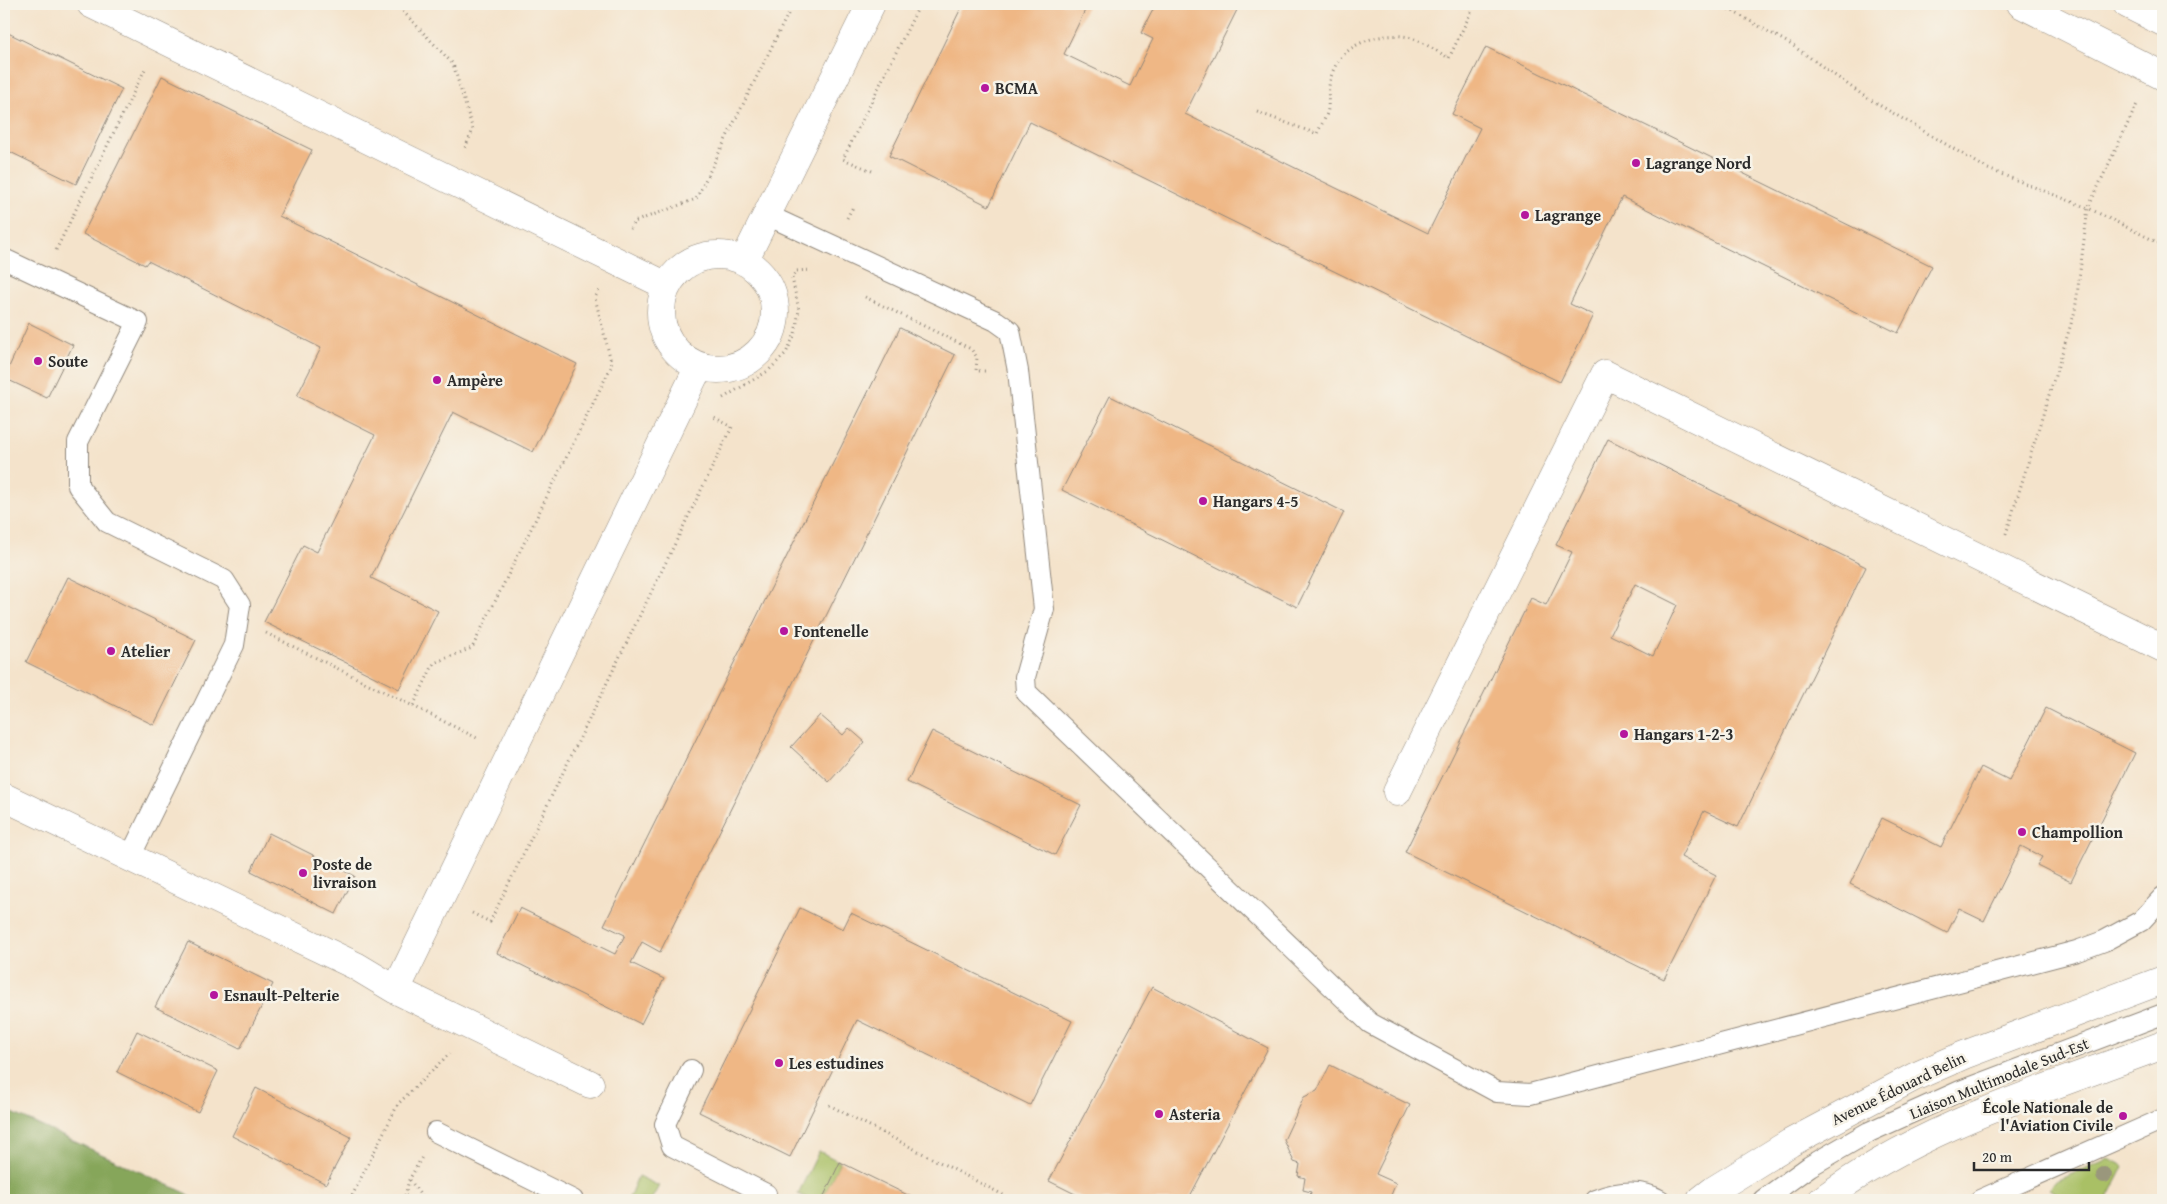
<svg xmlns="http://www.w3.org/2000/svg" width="2167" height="1204" font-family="'Gentium Book Plus',serif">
  <rect width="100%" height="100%" fill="#f7f3e8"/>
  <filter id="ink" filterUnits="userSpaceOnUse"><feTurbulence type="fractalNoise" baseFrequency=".02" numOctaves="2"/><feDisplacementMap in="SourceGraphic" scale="10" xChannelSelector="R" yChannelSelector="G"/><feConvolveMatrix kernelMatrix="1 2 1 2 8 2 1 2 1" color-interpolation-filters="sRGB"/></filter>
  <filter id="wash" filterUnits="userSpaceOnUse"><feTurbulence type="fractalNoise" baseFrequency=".0096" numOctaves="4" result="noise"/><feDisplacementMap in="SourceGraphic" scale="20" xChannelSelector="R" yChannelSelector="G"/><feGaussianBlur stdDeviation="1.12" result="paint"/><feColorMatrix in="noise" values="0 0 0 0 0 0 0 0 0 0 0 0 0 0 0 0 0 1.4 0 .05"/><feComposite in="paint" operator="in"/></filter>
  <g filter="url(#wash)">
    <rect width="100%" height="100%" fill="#f4e3cb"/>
    <path fill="#a9c065" stroke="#6a7648" d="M819 1151 840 1162 822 1200H811L798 1194Z
      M2108 1159 2124 1167 2107 1200H2071L2049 1189 2053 1182Z
      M638 1176 659 1186 651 1200H628Z"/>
    <path fill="#86a65a" stroke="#586842" d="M4 1109 188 1194 191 1200H4Z"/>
    <g id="blocks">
      <path fill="#efb785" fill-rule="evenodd" d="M963 4H1088L1064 54 1130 86 1153 39 1141 33 1156 4H1240L1185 114 1428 233 1480 128 1452 114 1486 47 1932 266 1898 333 1622 197 1570 304 1593 315 1560 382 1030 122 989 206 889 156Z
        M4 31 122 89 76 184 4 149Z
        M162 76 312 150 279 216 577 364 533 452 453 412 371 578 438 611 399 689 264 622 303 545 317 552 375 435 297 396 321 348 148 261 145 265 83 234Z
        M29 323 73 345 47 398 4 378Z
        M900 328 955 355 660 952 642 942 631 963 664 979 641 1024 497 953 520 908 615 954 625 935 604 925Z
        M1110 396 1344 512 1297 607 1062 490Z
        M1608 439 1866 567 1738 827 1704 811 1681 857 1716 875 1664 979 1405 852 1531 598 1546 605 1572 552 1556 545ZM1635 584 1677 605 1653 656 1610 635Z
        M68 577 196 640 154 725 26 662Z
        M2046 708 2135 753 2071 882 2037 865 2042 857 2021 846 1984 921 1959 909 1947 933 1850 884 1882 818 1941 847 1981 767 2009 781Z
        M820 715 843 735 849 728 865 742 829 782 791 747Z
        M932 731 1081 805 1055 855 907 782Z
        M269 833 355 876 336 914 251 871Z
        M800 908 843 929 851 913 1072 1021 1030 1105 857 1020 790 1157 699 1112Z
        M188 942 273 984 240 1049 155 1007Z
        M1152 987 1268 1048 1188 1200H1087L1049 1181Z
        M137 1031 218 1071 198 1112 117 1072Z
        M1330 1065 1410 1105 1376 1174 1396 1183 1389 1200H1309L1311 1192 1303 1190 1305 1178 1298 1176 1300 1164 1294 1162 1284 1140 1304 1097 1317 1091Z
        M256 1088 351 1137 326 1184 232 1136Z
        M840 1162 918 1200H822Z"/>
    </g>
  </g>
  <g filter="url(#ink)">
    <use href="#blocks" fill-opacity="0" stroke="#90877b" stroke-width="1"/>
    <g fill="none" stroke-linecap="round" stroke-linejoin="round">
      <g stroke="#90877b" stroke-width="22">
        <path id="service" d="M767 215 996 321 1010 331 1018 371 1044 609 1025 677 1026 692 1370 1023 1497 1092 1530 1094 2077 951 2104 941 2141 921 2163 897
          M4 259 138 322 78 442V486L107 522 224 580 240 605 234 645 129 859
          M691 1070 665 1124 672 1146 766 1194 765 1200
          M436 1132 573 1200
          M1595 1200C1616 1192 1639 1188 1660 1200
          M1763 1200 1810 1166 1869 1132 1960 1091 2163 1014
          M1980 1200 2163 1119"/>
      </g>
      <g stroke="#90877b" stroke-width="29">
        <path id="minor" d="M91 4 667 286
          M2021 4 2163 76
          M2127 4 2163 22
          M661 312a57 57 0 1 1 114 0a57 57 0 1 1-114 0Z
          M744 261 871 4
          M1397 792 1605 374 2163 648
          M4 797 356 966 396 990 590 1084
          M396 990 699 366
          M1701 1200 1714 1190 1790 1143 1914 1077 1964 1055 2163 980
          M1822 1200C1922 1125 2047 1089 2163 1045"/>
      </g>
      <path stroke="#90877b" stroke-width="3" stroke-dasharray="1 4" stroke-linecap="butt" d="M396 4 453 64 473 130 464 150
        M1720 4 1792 45 1864 96 1988 169 2088 208 2163 245
        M1257 112 1317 134C1320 126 1327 117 1328 109 1329 94 1327 87 1333 71 1343 44 1380 31 1408 37 1421 40 1436 51 1449 58L1475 4
        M872 171 843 159 920 4
        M847 218 853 207
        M630 229 634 222 696 199 793 4
        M56 250 146 67
        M865 297 971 349 977 357 976 371H988
        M723 398 768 371 786 353 795 334 799 310 792 278 796 271 810 270
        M2006 534 2075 311 2088 208 2138 102
        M266 633 413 706 434 663 472 648 612 365 595 298 599 290
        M413 706 479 739
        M472 913 490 922 732 427 712 416
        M829 1105 1013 1200
        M410 1180 424 1200
        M350 1200 398 1104 450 1053
        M404 1200 409 1180 422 1157"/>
      <use href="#service" stroke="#fff" stroke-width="20"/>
      <use href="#minor" stroke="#fff" stroke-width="28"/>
    </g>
    <circle fill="#9a977c" cx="2104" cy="1175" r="8"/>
  </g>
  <g fill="#b5179e" stroke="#f7f3e8" stroke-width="2">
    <circle cx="985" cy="88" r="5"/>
    <circle cx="1636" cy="163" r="5"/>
    <circle cx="1525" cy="215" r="5"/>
    <circle cx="38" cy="361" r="5"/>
    <circle cx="437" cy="380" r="5"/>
    <circle cx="1203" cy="501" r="5"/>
    <circle cx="784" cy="631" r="5"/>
    <circle cx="111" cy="651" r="5"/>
    <circle cx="1624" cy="734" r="5"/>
    <circle cx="2022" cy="832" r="5"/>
    <circle cx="303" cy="873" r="5"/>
    <circle cx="214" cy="995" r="5"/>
    <circle cx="779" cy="1063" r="5"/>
    <circle cx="1159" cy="1114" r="5"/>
    <circle cx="2123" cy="1116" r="5"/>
  </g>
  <g text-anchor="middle" stroke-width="5" stroke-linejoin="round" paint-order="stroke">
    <g font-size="16" font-weight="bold" fill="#2b2b2b" stroke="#f7f3e8" text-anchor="start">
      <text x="995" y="94">BCMA</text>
      <text x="1646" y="169">Lagrange Nord</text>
      <text x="1535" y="221">Lagrange</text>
      <text x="48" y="367">Soute</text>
      <text x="447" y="386">Ampère</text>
      <text x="1213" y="507">Hangars 4-5</text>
      <text x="794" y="637">Fontenelle</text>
      <text x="121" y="657">Atelier</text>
      <text x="1634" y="740">Hangars 1-2-3</text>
      <text x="2032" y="838">Champollion</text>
      <text x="313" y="870">Poste de<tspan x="313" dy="18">livraison</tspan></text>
      <text x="224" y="1001">Esnault-Pelterie</text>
      <text x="789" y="1069">Les estudines</text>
      <text x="2113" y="1113" text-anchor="end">École Nationale de<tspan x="2113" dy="18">l'Aviation Civile</tspan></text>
      <text x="1169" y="1120">Asteria</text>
    </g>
    <g font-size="16" fill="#2b2b2b" stroke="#f7f3e8">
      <text transform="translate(1999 1078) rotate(-22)" y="6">Liaison Multimodale Sud-Est</text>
      <text transform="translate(1898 1088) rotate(-26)" y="6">Avenue Édouard Belin</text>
    </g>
  </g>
  <rect width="2167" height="1204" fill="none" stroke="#f7f3e8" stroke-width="20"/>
  <path d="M1974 1162v8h115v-8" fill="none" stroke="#2b2b2b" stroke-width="2.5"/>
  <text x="1982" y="1162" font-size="15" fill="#2b2b2b" stroke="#f7f3e8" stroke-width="4" paint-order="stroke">20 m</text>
</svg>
